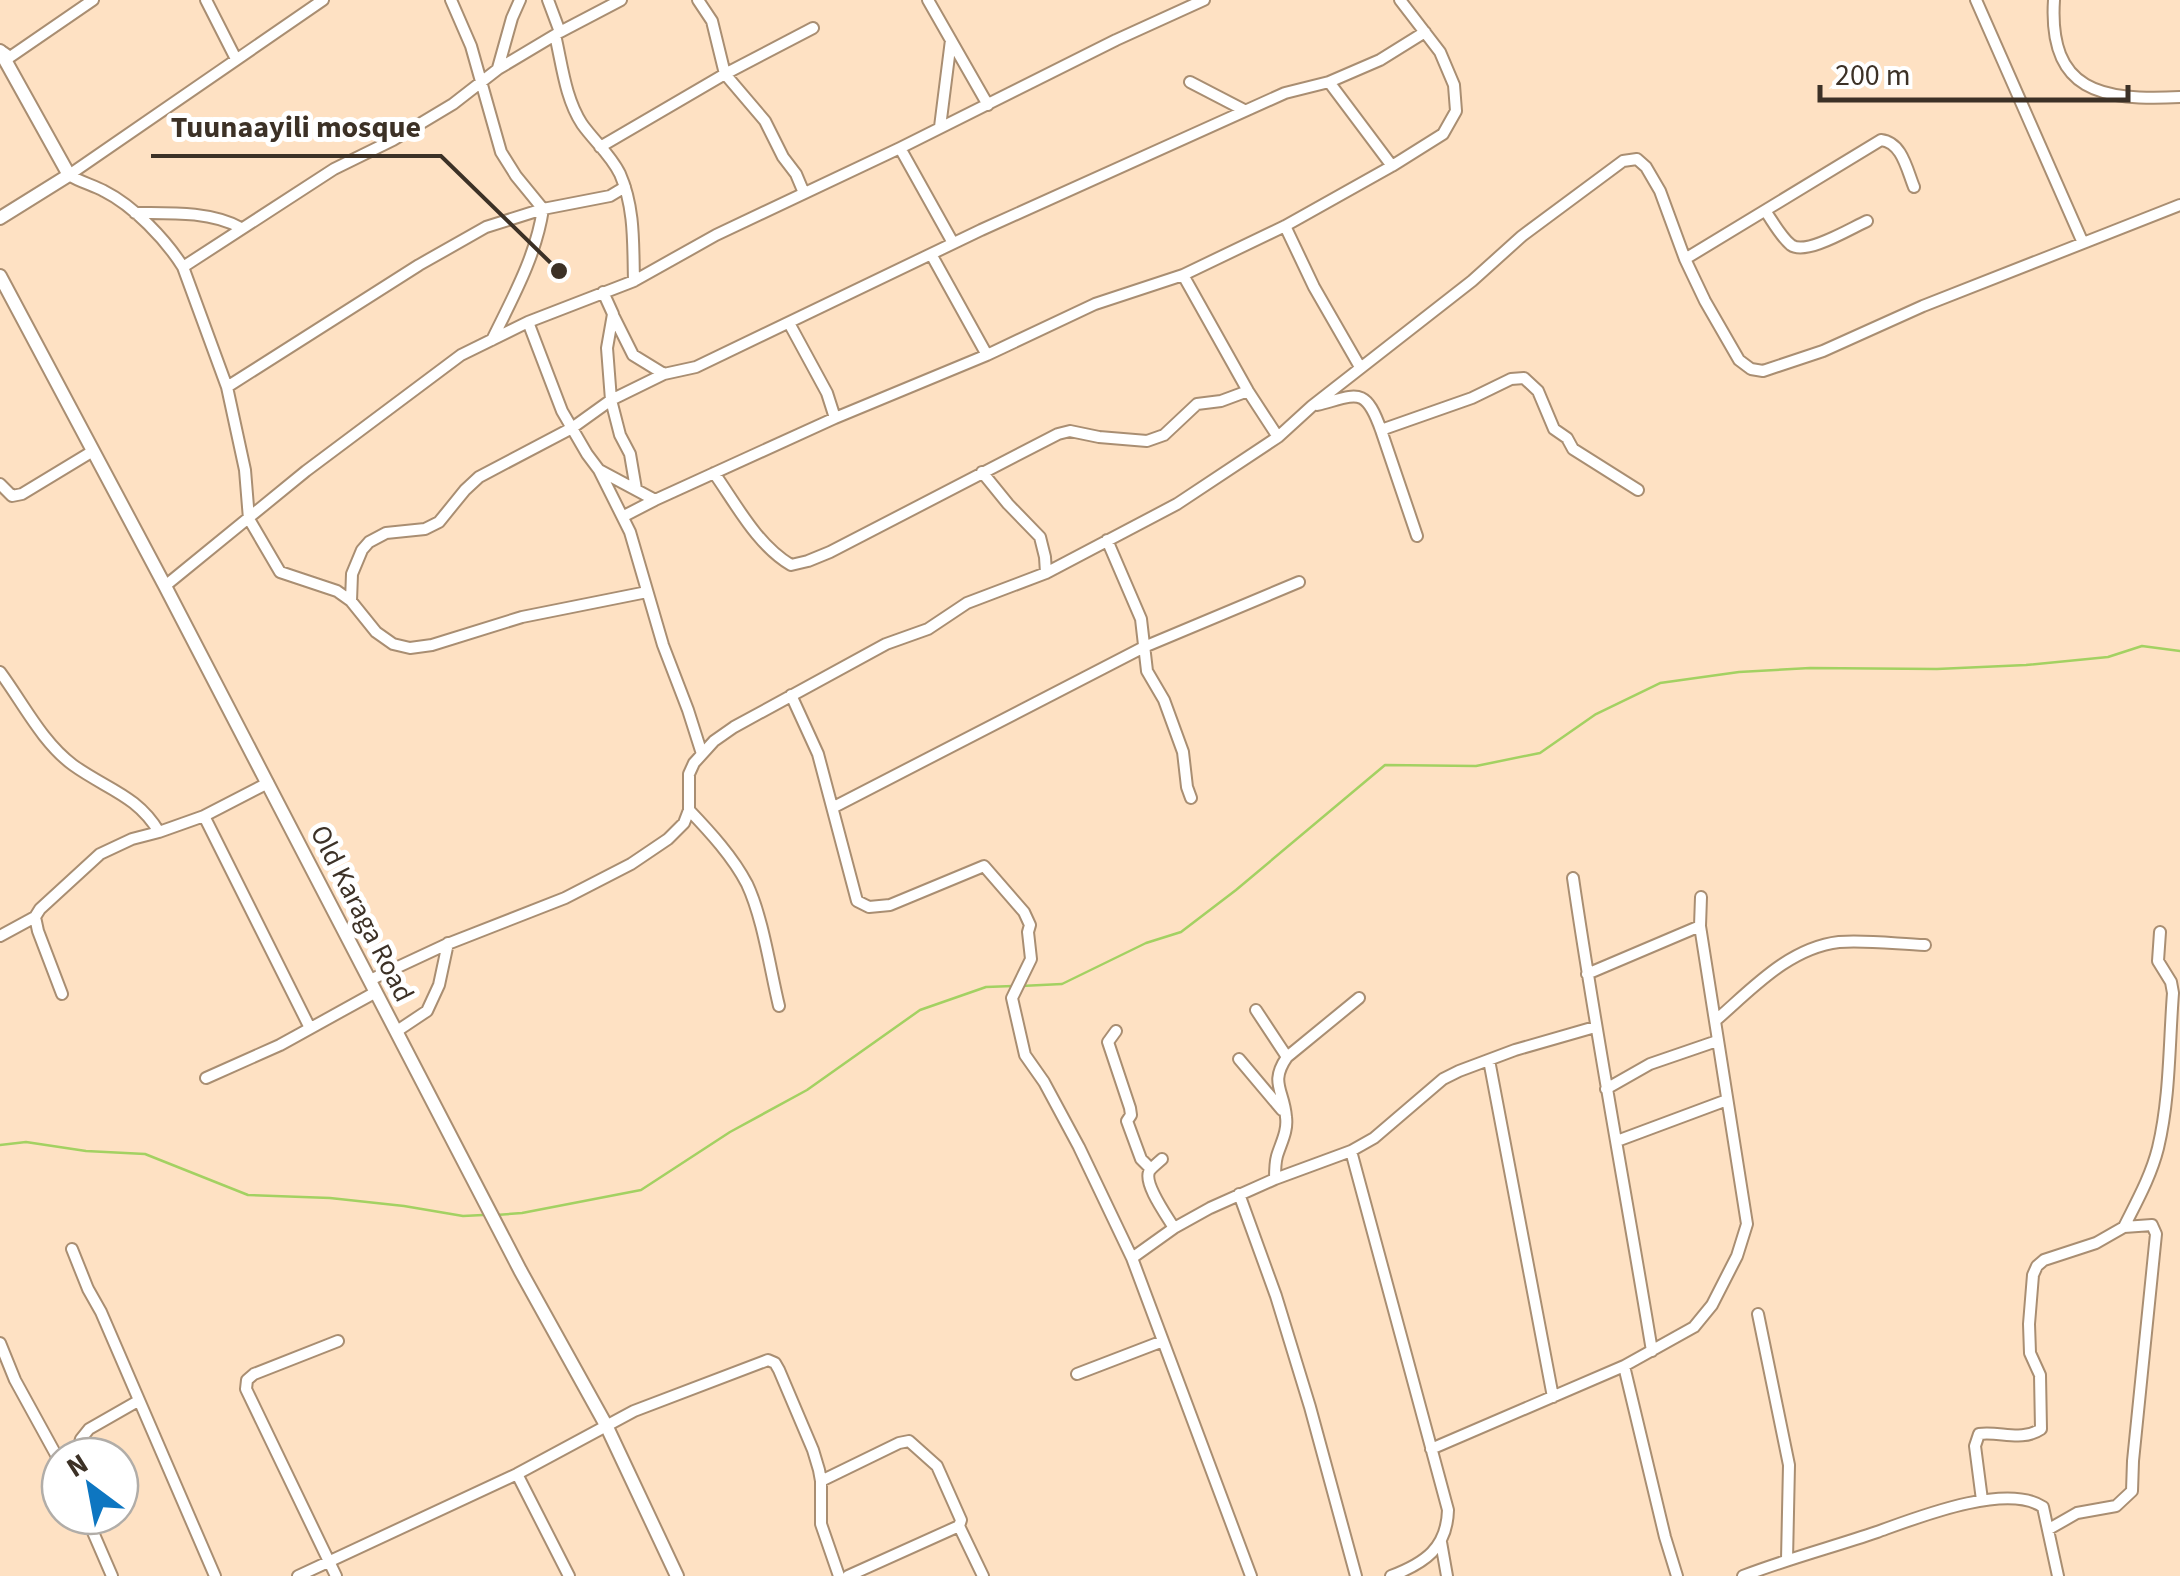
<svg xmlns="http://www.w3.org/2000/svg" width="2180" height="1576" font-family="'Source Sans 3',sans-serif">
  <rect width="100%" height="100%" fill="#fee1c3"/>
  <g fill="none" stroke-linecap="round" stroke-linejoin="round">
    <path stroke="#a3d162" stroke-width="2.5" d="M1021 986 1062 984 1146 943 1181 932 1236 890 1385 765 1476 766 1540 753 1596 714 1660 683 1739 672 1810 668 1937 669 2026 665 2108 657 2142 646 2180 651
      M0 1145 26 1142 86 1151 145 1154 248 1195 330 1198 404 1206 463 1216 483 1215
      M496 1215 522 1213 641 1190 730 1132 807 1090 920 1010 986 987 1013 986"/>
    <g stroke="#a98e72" stroke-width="14">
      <path id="minor" d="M206 0 236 59
        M451 0 471 46 501 152 516 176 543 209C536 256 513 297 492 340
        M548 0 560 32
        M621 0 560 32 498 69 453 104 393 140 334 169 183 267 227 387 245 470 249 519 280 572 337 591 351 601 376 632 393 644 410 648 432 645 522 617 647 592
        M698 0 712 21 725 74 765 121 783 157 796 174 804 193
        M928 0 988 105
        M1976 0 2083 243
        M2054 0C2048 92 2102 101 2180 97
        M555 35C562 64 565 98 582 124 594 141 611 155 620 174 635 208 633 245 634 281
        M3 52 10 57 93 0
        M498 68 512 18 520 0
        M1190 82 1244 110
        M1329 82 1380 60 1425 32
        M940 127 951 40
        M600 147 725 74 813 28
        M900 148 953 243
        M1766 212C1773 222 1781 237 1791 245 1806 256 1851 228 1867 221
        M135 213C169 213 211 211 241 228
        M1285 226 1314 287 1360 367
        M931 254 987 355
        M1685 259 1881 140C1902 142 1907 170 1914 187
        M183 267C166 240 134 206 104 191 93 185 80 182 69 175L323 0
        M1183 275 1248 391 1278 437
        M603 292 613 314 607 348 611 400 620 435 630 454 636 489
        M614 317 633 355 664 374
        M528 322 562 411 587 454 599 470 655 500
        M789 323 827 393 835 418
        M227 387 419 265 486 227 543 209 610 196 625 187
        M1317 405C1357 395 1365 385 1381 430L1472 398 1511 379 1524 378 1538 391 1554 429 1567 438 1573 449 1638 490
        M1381 430 1417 536
        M599 470 630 532 663 645 688 710 702 754
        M982 472 1008 504 1040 537 1045 557 1046 573
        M714 473C736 504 757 545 791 565L808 561 830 552 1058 434 1070 431 1099 437 1147 441 1164 435 1197 404 1221 401 1248 391
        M0 484 12 496 22 494 93 451
        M624 516 655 500 835 418 987 355 1095 304 1183 275 1285 226 1392 166 1443 134 1456 111 1454 85 1440 52 1400 0
        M1107 540 1141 619 1147 671 1164 700 1183 752 1187 787 1191 798
        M165 586 306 471 461 355 528 322 634 281 716 235 900 148 1116 40 1204 0
        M351 601 352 574 362 550 369 542 386 533 425 529 439 522 465 490 479 477 572 428 611 400 664 374 696 367 981 230 1285 93 1329 82 1392 166
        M0 672C23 703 42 742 73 765 106 789 137 795 159 832
        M791 695 818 754 857 901 869 907 890 905 984 866 1024 912 1030 925 1028 932 1031 959 1012 998 1025 1055 1044 1082 1079 1147 1132 1258
        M834 807 1144 647 1299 582
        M689 810C710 832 733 857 747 884 763 918 770 969 779 1006
        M204 816 310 1028
        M1573 878C1596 1036 1626 1193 1652 1351
        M0 936 35 917
        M1587 974 1700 926
        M370 980 445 945 565 898 631 864 668 839 684 823 689 810V774L694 763 714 741 734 727 886 644 928 629 967 603 1046 573 1177 504 1278 437 1312 406 1472 281 1522 236 1623 161 1637 159 1646 167 1660 191 1685 259 1705 301 1739 360 1751 369 1763 371 1823 351 1923 306 2180 205
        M62 994 38 931 35 917 40 909 100 854 132 839 159 832 204 816 268 783
        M1256 1010 1287 1057C1269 1083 1284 1090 1286 1117 1288 1131 1281 1143 1277 1156 1275 1163 1275 1171 1275 1179
        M1715 1021C1751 990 1788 948 1839 942 1867 940 1897 944 1925 945
        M397 1031 427 1011 439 985 448 943
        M1116 1031 1108 1042 1130 1108 1131 1115 1127 1121 1141 1159 1151 1169
        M1287 1057 1359 998
        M1239 1059 1282 1110
        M1489 1060 1553 1397
        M206 1078 280 1045 376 992
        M1606 1089 1650 1064 1717 1041
        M1617 1141 1727 1100
        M1351 1151 1448 1510C1447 1548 1425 1563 1391 1576
        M1162 1159C1160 1161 1150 1169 1149 1172 1144 1185 1167 1216 1174 1228
        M1239 1194 1276 1296 1310 1407 1356 1576
        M2124 1227C2137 1201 2151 1176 2158 1148 2170 1098 2169 1045 2173 993L2171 982 2158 961 2160 932
        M72 1249 88 1289 101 1312 215 1576
        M1758 1314 1789 1465 1787 1560
        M0 1343 15 1380 60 1462
        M1624 1366 1665 1537 1677 1576
        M1077 1374 1163 1341
        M1431 1449 1624 1366 1694 1327 1712 1305 1737 1256 1747 1224 1700 926 1701 897
        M76 1456 81 1439 89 1429 138 1401
        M517 1474 569 1576
        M821 1481 899 1443 909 1441 937 1466 961 1520 959 1526 848 1576
        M1982 1500 1975 1446 1979 1434C2000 1431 2022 1442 2041 1429L2040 1375 2030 1353 2029 1324 2033 1275 2037 1266 2044 1260 2096 1243 2124 1227 2152 1225 2156 1234 2133 1461 2132 1491 2116 1506 2077 1513 2049 1529
        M86 1516 112 1576
        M959 1526 983 1576
        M1441 1542 1447 1576
        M298 1576 517 1474 634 1411 768 1360 775 1363 779 1370 813 1450 819 1470 821 1481V1524L839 1576
        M336 1576 246 1389 247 1380 254 1374 338 1341
        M1251 1576 1132 1258 1174 1228 1210 1208 1275 1179 1351 1151 1374 1138 1443 1079 1459 1071 1515 1050 1595 1027
        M1743 1576C1787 1559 1833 1547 1877 1532 1916 1518 2006 1482 2043 1507L2058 1576"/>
    </g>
    <g stroke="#a98e72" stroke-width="16">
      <path id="tertiary" d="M0 51 69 175 0 218
        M0 276 165 586 520 1270 606 1425 677 1576"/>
    </g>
    <use href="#minor" stroke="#fff" stroke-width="10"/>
    <use href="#tertiary" stroke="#fff" stroke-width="12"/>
  </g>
  <g text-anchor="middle" stroke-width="10" stroke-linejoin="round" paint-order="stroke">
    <g font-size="28" fill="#3c3126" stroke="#fff">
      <text transform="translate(363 913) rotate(63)" y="10">Old Karaga Road</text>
    </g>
  </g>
  <path fill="none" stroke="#3c3126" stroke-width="4" d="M559 271L441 156H151"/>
  <circle fill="#3c3126" stroke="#fff" stroke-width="4" cx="559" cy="271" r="10"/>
  <g font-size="30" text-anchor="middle" font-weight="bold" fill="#3c3126" stroke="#fff" stroke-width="10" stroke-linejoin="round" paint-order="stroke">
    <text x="296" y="137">Tuunaayili mosque</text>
  </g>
  <g transform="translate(90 1486) rotate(328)"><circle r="48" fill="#ffffff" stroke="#b1ada8" stroke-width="2.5"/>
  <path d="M0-8L18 38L0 25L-18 38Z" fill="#0d76c1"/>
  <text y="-15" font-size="28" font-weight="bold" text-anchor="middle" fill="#3c3126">N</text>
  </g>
  <path d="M1820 85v15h308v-15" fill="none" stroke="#3c3126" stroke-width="5"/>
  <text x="1835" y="85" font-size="30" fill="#3c3126" stroke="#ffffff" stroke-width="8" paint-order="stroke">200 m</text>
</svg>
